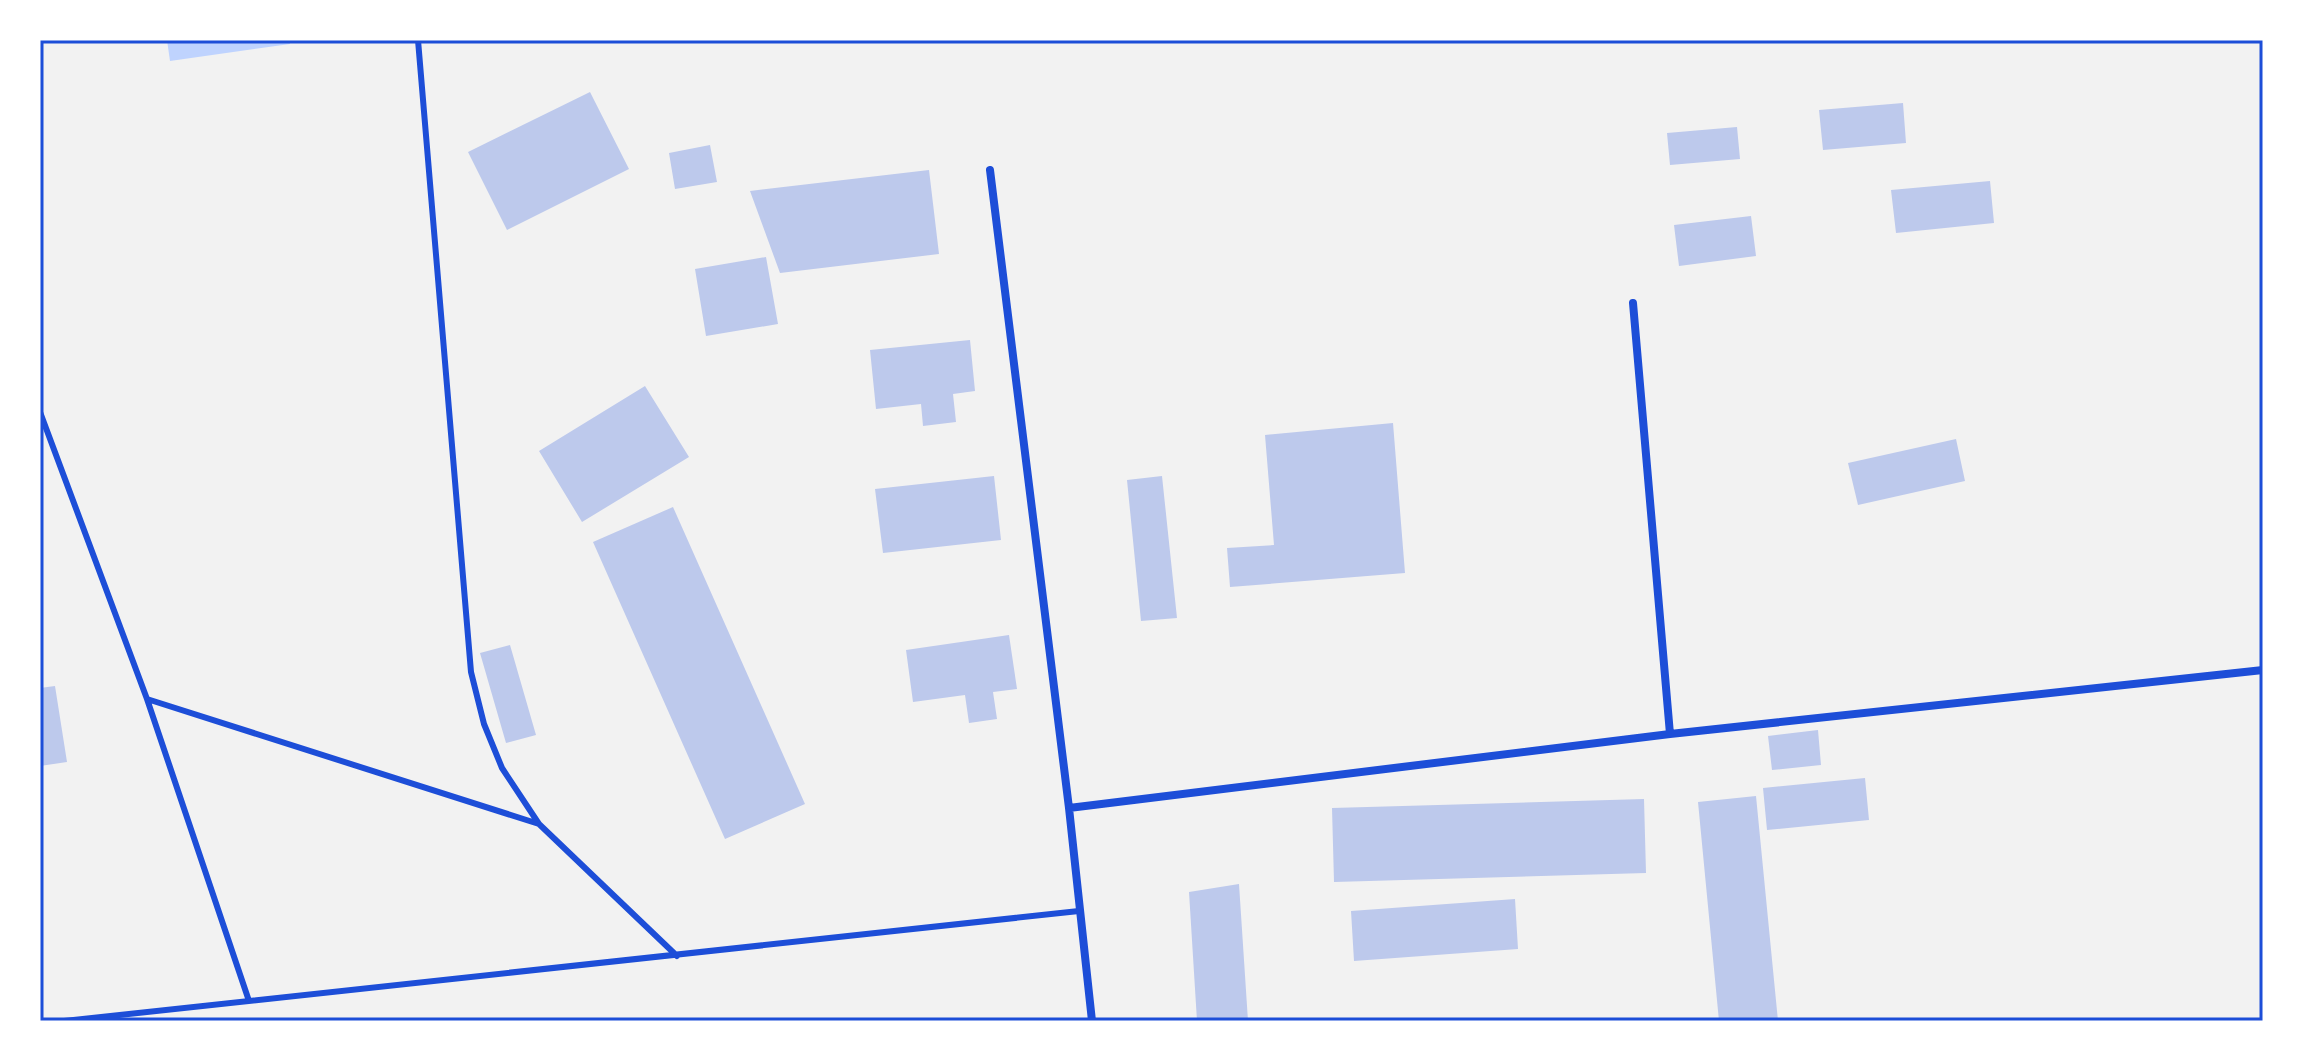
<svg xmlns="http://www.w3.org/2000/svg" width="2303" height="1061" font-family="'Source Serif 4',serif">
  <rect width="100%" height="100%" fill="#f2f2f2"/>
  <path fill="#bfd3fe" d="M167 40H289L290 44 170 61Z"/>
  <path fill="#bdc9ec" d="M590 92 629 169 507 230 468 152Z
    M1903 103 1906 143 1823 150 1819 110Z
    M1737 127 1740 159 1670 165 1667 133Z
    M710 145 717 182 675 189 669 153Z
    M929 170 939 254 780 273 750 191Z
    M1990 181 1994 223 1896 233 1891 190Z
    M1751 216 1756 256 1679 266 1674 225Z
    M766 257 778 324 706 336 695 269Z
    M970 340 975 391 953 394 956 422 923 426 921 404 876 409 870 350Z
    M645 386 689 457 582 522 539 451Z
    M1393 423 1405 573 1230 587 1227 548 1274 545 1265 435Z
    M1956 439 1965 481 1858 505 1848 463Z
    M994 476 1001 540 883 553 875 489Z
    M1162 476 1177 618 1141 621 1127 480Z
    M673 507 805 804 725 839 593 542Z
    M1009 635 1017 689 993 692 997 719 969 723 965 695 913 702 906 650Z
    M510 645 536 735 506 743 480 653Z
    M55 686 67 762 40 766V688Z
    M1818 730 1821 765 1772 770 1768 736Z
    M1865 778 1869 820 1767 830 1763 788Z
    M1756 796 1778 1021H1719L1698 802Z
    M1644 799 1646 873 1334 882 1332 808Z
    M1239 884 1248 1021H1197L1189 892Z
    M1515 899 1518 949 1354 961 1351 911Z"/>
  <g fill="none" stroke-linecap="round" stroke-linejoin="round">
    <path stroke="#1d4ed8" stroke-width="6" d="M418 40 471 672 484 724 502 768 539 824 677 956
      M40 412 147 699 249 1001
      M147 699 539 824
      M64 1021 1079 911"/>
    <path stroke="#1d4ed8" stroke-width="8" d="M990 170 1069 808 1092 1021
      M1633 303 1670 734
      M1069 808 1670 734 2263 670"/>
  </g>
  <rect width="2303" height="1061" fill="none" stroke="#ffffff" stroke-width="84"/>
  <rect x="42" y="42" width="2219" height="977" fill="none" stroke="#1d4ed8" stroke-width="3"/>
</svg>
